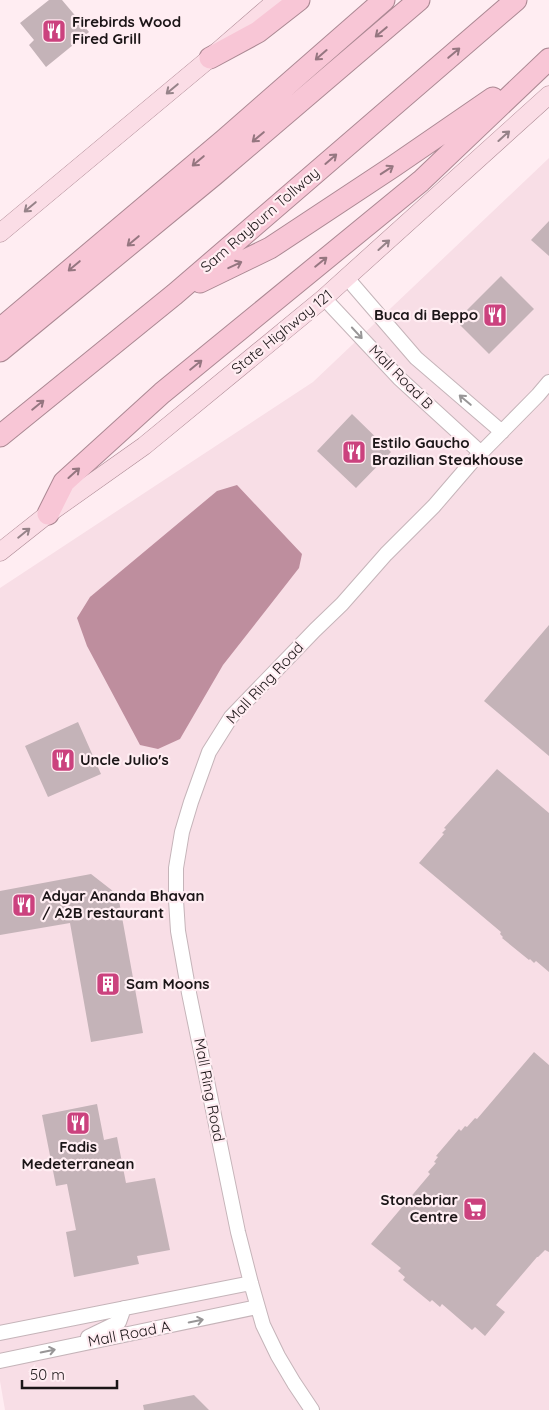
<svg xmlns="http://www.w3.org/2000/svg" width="549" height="1410" font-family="Quicksand,sans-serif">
  <rect width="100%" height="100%" fill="#ffedf2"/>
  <path fill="#f8dee6" d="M549 158V1410H5L0 1381V588L313 382Z"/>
  <path fill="#be8e9e" d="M237 485 302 554 299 568 223 665 180 739 158 749 140 745 87 646 77 618 90 597 217 491Z"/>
  <path fill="#c4b3b8" d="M49 0H62L89 32 46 67 29 45 34 40 20 23Z
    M549 221V256L531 240Z
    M501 276 534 309 489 354 456 321Z
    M352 414 391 452 356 488 317 451Z
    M549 625V756L484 701Z
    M78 722 101 774 48 797 25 746Z
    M497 769 549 813V972L536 961 534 963 530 959 529 960 502 938 503 937 500 934 501 932 419 863 444 834 442 833 446 829 444 828Z
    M91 874 118 895 143 1033 91 1042 70 923 0 935V891Z
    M534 1052 549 1065V1252L545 1250 538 1257H537L496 1305 505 1312 485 1336 475 1327 472 1330 442 1304 440 1307 432 1300 430 1302 403 1280 405 1277 398 1271 401 1268 371 1244 430 1174 428 1172 436 1163 434 1162 438 1157 436 1156 459 1129 461 1131 465 1126 467 1127 475 1118 477 1119Z
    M97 1104 104 1140 117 1137 126 1183 155 1178 170 1250 137 1256 139 1264 74 1277 66 1232 76 1230 67 1184 56 1186 42 1115Z
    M194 1395 209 1410H144L143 1405Z"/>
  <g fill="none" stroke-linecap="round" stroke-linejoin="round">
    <g stroke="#c5b4b9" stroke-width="16">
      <path id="minor" d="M347 278 416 358 502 432
        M324 298 399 378 481 453
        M0 1333 251 1283
        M88 1337 119 1322 124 1308
        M0 1361 257 1307
        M312 1410 294 1383 278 1356 263 1325 251 1283 238 1232 189 993 178 931 176 900V868L182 832 191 802 209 752 231 717 315 630 342 604 386 554 434 506 471 463 538 395 549 382"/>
    </g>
    <g stroke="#ab8893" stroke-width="19">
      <path id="major" d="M0 233 210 58 277 0
        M0 552 48 514 144 446 324 298 549 95"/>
    </g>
    <g stroke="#ab8893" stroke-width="23">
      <path id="highway" d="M210 58 258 32 299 0
        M200 282 270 248 394 166 493 98
        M0 329 224 140 384 0
        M0 351 214 175 419 0
        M0 436 175 294 516 0
        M48 514 64 482 162 393 421 181 549 59"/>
    </g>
    <use href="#minor" stroke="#fff" stroke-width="14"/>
    <use href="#major" stroke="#fbdde6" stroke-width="18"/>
    <use href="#highway" stroke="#f8c6d6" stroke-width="21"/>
  </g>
  <defs><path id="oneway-shaft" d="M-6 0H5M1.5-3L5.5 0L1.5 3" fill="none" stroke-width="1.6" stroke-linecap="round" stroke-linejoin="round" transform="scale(1.25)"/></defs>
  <g stroke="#957680">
    <use href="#oneway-shaft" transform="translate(381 32) rotate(140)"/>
    <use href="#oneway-shaft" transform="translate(454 53) rotate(-40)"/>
    <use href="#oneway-shaft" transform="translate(321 55) rotate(139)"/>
    <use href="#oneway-shaft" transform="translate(258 137) rotate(140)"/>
    <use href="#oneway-shaft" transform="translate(331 159) rotate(-41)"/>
    <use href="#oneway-shaft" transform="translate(198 161) rotate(140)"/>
    <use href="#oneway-shaft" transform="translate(387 170) rotate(-33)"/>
    <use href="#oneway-shaft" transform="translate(133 241) rotate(140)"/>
    <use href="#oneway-shaft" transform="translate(321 262) rotate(-39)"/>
    <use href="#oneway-shaft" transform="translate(235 265) rotate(-25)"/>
    <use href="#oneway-shaft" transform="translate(74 266) rotate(140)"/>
    <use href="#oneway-shaft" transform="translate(196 365) rotate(-39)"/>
    <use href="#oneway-shaft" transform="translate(38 405) rotate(-39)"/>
    <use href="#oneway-shaft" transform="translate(74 473) rotate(-42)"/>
  </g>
  <g stroke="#968389">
    <use href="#oneway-shaft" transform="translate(172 89) rotate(140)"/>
    <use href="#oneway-shaft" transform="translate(504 136) rotate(-42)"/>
    <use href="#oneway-shaft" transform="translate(30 207) rotate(140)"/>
    <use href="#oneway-shaft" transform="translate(384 245) rotate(-42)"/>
    <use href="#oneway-shaft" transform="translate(24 533) rotate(-39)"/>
  </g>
  <g stroke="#989697">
    <use href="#oneway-shaft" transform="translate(357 333) rotate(47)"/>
    <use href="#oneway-shaft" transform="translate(465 400) rotate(-140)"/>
    <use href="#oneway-shaft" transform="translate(196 1321) rotate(-11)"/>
    <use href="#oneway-shaft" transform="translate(48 1351) rotate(-12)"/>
  </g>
  <defs>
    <g id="restaurant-square" transform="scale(1.25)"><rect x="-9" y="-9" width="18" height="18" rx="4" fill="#cb427e" stroke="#ffedf2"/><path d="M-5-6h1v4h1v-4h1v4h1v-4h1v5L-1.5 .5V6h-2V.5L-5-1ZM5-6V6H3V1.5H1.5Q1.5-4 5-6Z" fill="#fff"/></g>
    <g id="building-square" transform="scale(1.25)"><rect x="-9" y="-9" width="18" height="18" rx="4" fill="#cb427e" stroke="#ffedf2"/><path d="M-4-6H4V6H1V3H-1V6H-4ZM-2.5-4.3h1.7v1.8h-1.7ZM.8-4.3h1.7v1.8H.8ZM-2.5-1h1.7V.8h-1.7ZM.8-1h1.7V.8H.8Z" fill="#fff"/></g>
    <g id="supermarket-square" transform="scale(1.25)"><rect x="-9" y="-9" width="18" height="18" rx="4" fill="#cb427e" stroke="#ffedf2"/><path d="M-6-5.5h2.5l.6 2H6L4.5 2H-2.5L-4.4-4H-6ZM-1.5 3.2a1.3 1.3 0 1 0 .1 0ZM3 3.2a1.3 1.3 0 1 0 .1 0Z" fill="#fff"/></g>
  </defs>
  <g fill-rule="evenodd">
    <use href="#restaurant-square" x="54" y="31"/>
    <use href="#restaurant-square" x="495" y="315"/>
    <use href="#restaurant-square" x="354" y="452"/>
    <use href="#restaurant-square" x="63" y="760"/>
    <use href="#restaurant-square" x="24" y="905"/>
    <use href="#building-square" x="108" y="984"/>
    <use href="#restaurant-square" x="78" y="1123"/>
    <use href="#supermarket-square" x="475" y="1209"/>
  </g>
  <g text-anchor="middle" stroke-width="4.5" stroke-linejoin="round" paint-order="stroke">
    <g font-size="15" font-weight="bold" fill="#1b1517" stroke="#ffedf2" text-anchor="start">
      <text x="72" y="27">Firebirds Wood<tspan x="72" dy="17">Fired Grill</tspan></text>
      <text x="478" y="320" text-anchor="end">Buca di Beppo</text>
      <text x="372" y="448">Estilo Gaucho<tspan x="372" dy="17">Brazilian Steakhouse</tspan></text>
      <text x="80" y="765">Uncle Julio's</text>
      <text x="42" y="901">Adyar Ananda Bhavan<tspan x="42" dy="17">/ A2B restaurant</tspan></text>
      <text x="126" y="989">Sam Moons</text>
      <text x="78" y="1152" text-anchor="middle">Fadis<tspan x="78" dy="17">Medeterranean</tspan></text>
      <text x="458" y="1205" text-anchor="end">Stonebriar<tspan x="458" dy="17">Centre</tspan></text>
    </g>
    <g font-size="15" fill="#1b1517" stroke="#ffedf2">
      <text transform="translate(260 220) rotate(-41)" y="5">Sam Rayburn Tollway</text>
      <text transform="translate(282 332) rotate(-39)" y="5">State Highway 121</text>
      <text transform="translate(401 377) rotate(45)" y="5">Mall Road B</text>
      <text transform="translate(265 683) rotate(-47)" y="5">Mall Ring Road</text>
      <text transform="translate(209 1090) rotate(79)" y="5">Mall Ring Road</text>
      <text transform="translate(129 1334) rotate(-11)" y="5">Mall Road A</text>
    </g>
  </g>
  <path d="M22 1380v8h95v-8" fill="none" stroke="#1b1517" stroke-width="2.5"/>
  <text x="30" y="1380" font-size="15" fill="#1b1517" stroke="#ffedf2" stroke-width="4" paint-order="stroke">50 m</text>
</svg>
